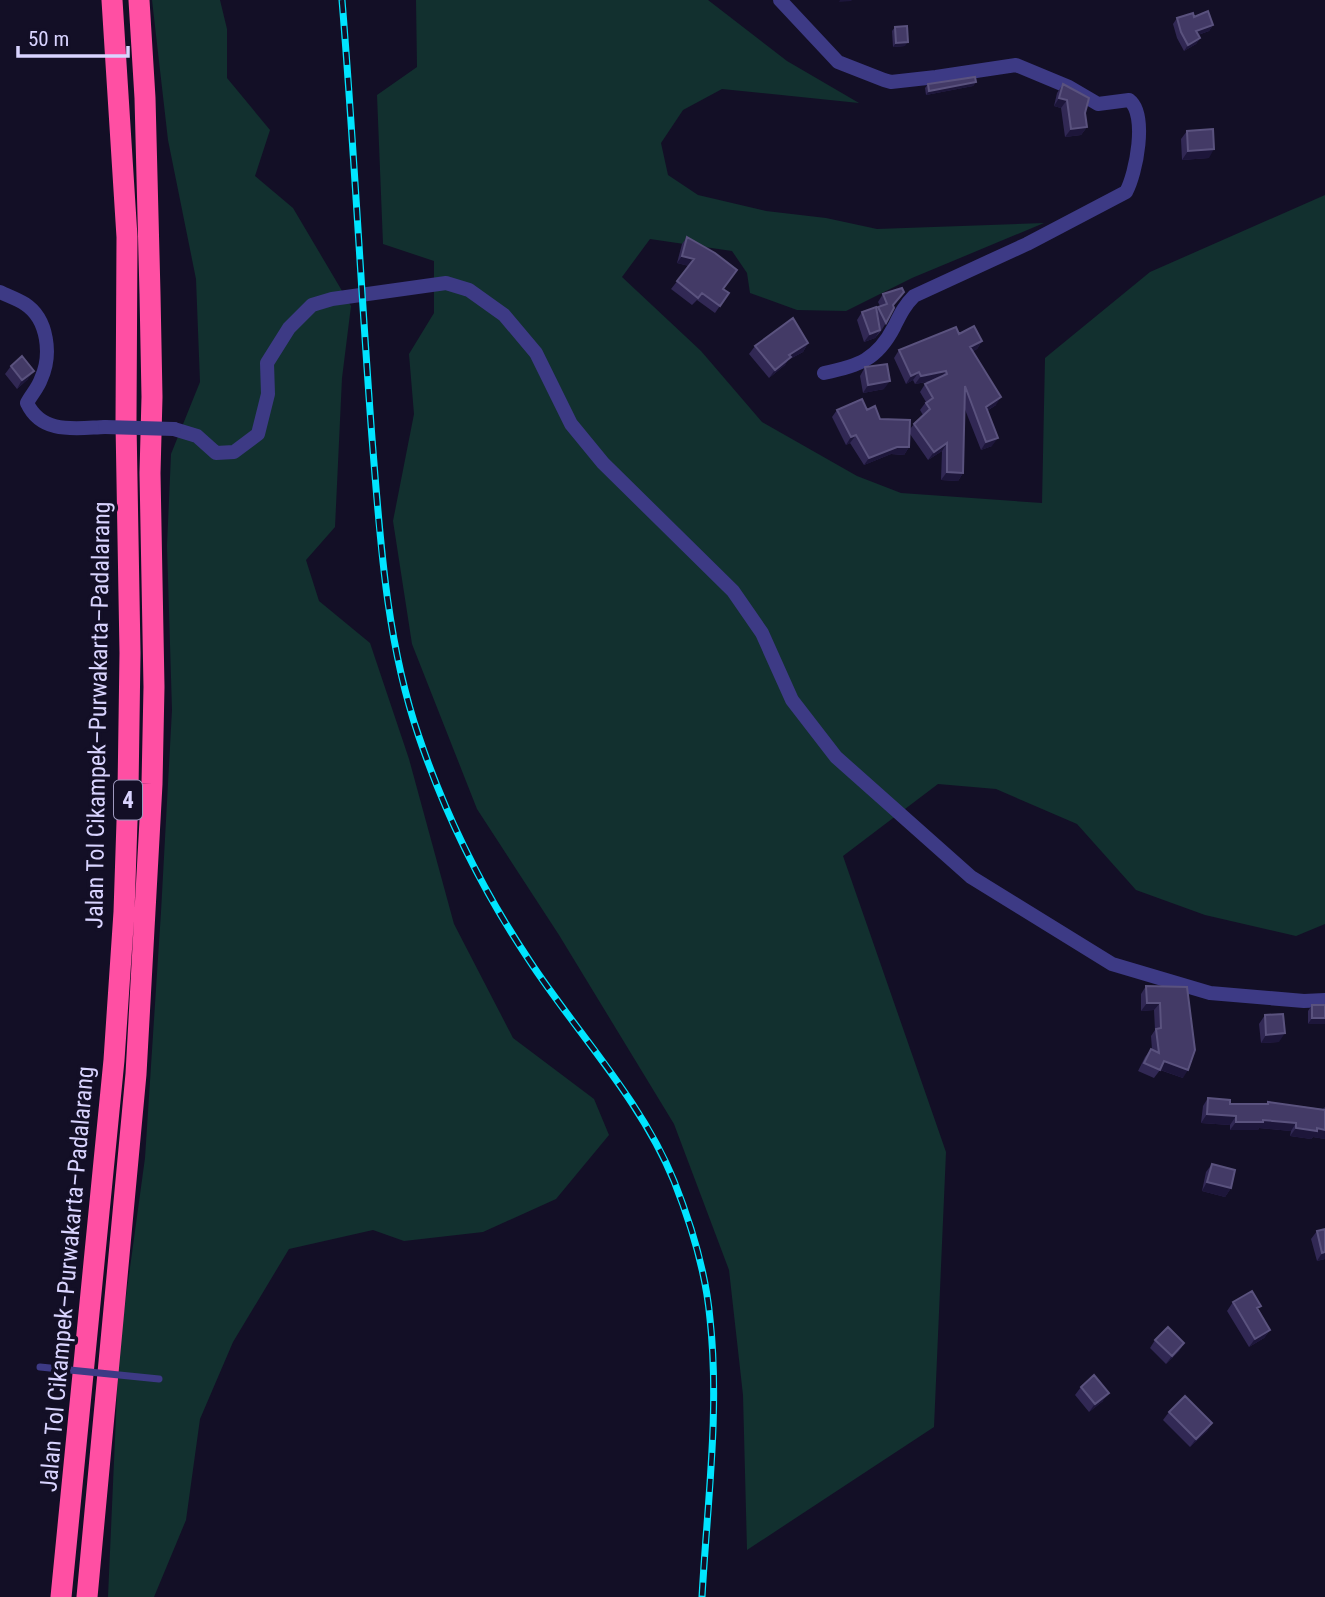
<svg xmlns="http://www.w3.org/2000/svg" width="1325" height="1597" font-family="'Roboto Condensed',sans-serif">
  <rect width="100%" height="100%" fill="#130f26"/>
  <path fill="#12302f" d="M152 0H220L227 29V78L270 130 255 176 293 208 351 306 342 378 335 527 306 560 319 601 370 643 409 759 454 924 513 1038 594 1099 609 1135 556 1199 483 1232 404 1241 373 1230 289 1249 233 1342 200 1419 186 1520 154 1597H108L119 1348 145 1158 161 912 172 710 167 546 171 454 200 382 196 279 168 140Z
    M416 0H708L787 61 859 103 722 89 683 110 661 143 668 175 698 195 766 211 826 218 877 229 1044 223 912 278 846 311 797 310 750 293 747 273 732 251 650 239 622 277 701 351 762 422 857 476 901 493 1042 503 1045 358 1150 272 1325 195V924L1296 936 1205 915 1136 890 1077 824 996 789 938 784 843 856 946 1152 934 1427 747 1550 743 1395 729 1270 674 1124 559 935 477 809 412 644 393 521 414 414 409 354 434 313V261L383 244 377 95 417 67Z"/>
  <g fill="none" stroke-linecap="round" stroke-linejoin="round">
    <path stroke="#3d3a85" stroke-width="14" d="M780 0 838 62 884 80 891 82 936 77 1016 65 1069 87 1098 104 1129 100C1148 114 1136 174 1126 192L1027 244 914 296C904 306 900 315 894 327 877 360 858 366 824 373
      M0 292C8 296 17 299 25 304 48 319 52 355 41 379 38 388 31 395 27 403 42 435 76 428 105 427
      M174 429 197 436 216 453 234 452 258 434 268 394 267 363 289 328 312 305 332 299 446 283 469 290 504 315 536 353 571 424 603 463 733 591 762 633 792 700 836 757 971 877 1112 964 1210 993 1304 1001 1325 1000"/>
    <path stroke="#ff4fa3" stroke-width="21" d="M61 1597 114 1060 124 912 128 791 130 653 126 423 127 237 112 0
      M87 1597 136 1074 152 784 154 687 150 473 152 397 150 294 145 98 139 0"/>
    <g stroke="#00e5ff" stroke-width="7">
      <path id="rail" d="M342 0C354 146 361 292 372 438 380 537 386 641 419 737 446 817 484 893 531 963 578 1034 641 1100 674 1181 691 1224 706 1273 710 1319 720 1411 707 1505 702 1597"/>
    </g>
    <use href="#rail" stroke="#130f26" stroke-width="4.5" stroke-dasharray="13" stroke-linecap="butt"/>
    <path stroke="#3d3a85" stroke-width="7" d="M40 1367 159 1379"/>
    <path stroke="#3d3a85" stroke-width="14" d="M105 427 174 429"/>
  </g>
  <path fill="#312854" d="M1194 17 1213 25 1209 31 1198 35 1200 38 1196 44 1184 51 1177 38 1173 24 1177 18Z
    M895 27 905 46 893 47 892 31Z
    M976 82 973 86 926 95 925 88 928 84Z
    M1063 84 1085 113 1087 127 1081 135 1065 137 1061 108 1054 106 1057 93Z
    M1187 131 1209 158 1182 160 1181 139Z
    M687 237 723 289 729 293 715 313 697 300 692 305 671 289 689 266 677 263 682 244Z
    M883 294 893 306 886 323 881 331 875 338 864 342 857 320 862 312 877 309 880 306 878 302Z
    M959 334 982 341 977 349 973 351 996 405 987 411 992 446 981 450 964 407 963 473 958 481 941 480 942 451 928 460 910 434 909 447 904 455 891 454 864 465 850 443 846 445 832 417 837 410H867L880 419 910 429 914 424 923 415 920 410 926 402 920 392 925 384 932 381 915 384 913 380 906 384 894 358 899 350Z
    M808 343 803 352 788 360 785 365 769 378 749 354 755 346Z
    M11 366 28 379 17 389 5 374Z
    M865 367 884 389 863 393 860 376Z
    M1146 986 1187 987 1183 1078 1160 1070 1154 1078 1138 1071 1145 1057 1151 1049 1152 1050 1151 1036 1155 1030 1154 1010 1141 1011V994Z
    M1312 1005H1325L1308 1024V1011Z
    M1265 1015 1279 1042 1261 1043 1259 1024Z
    M1208 1098 1230 1104H1267L1268 1102 1323 1109 1325 1107V1139L1313 1137 1311 1139 1290 1136 1291 1131 1259 1128 1258 1130H1230V1125L1201 1123 1203 1106Z
    M1212 1164 1231 1188 1225 1197 1202 1191 1206 1172Z
    M1317 1231 1325 1259 1317 1261 1311 1239Z
    M1233 1302 1258 1310 1270 1330 1264 1338 1249 1347 1227 1311Z
    M1155 1340 1184 1343 1179 1351 1166 1364 1150 1348Z
    M1081 1387 1103 1401 1089 1412 1075 1395Z
    M1169 1412 1212 1423 1207 1431 1190 1447 1163 1420Z"/>
  <path fill="#1d163a" d="M840 0H852L851 1 839 2Z
    M1213 25 1209 31 1192 37 1196 31Z
    M1200 38 1196 44 1184 51 1188 45Z
    M908 42 905 46 893 47 896 43Z
    M976 82 973 86 926 95 929 91Z
    M1059 98 1067 100 1061 108 1054 106Z
    M1087 127 1081 135 1065 137 1071 129Z
    M1214 149 1209 158 1182 160 1188 151Z
    M682 256 694 259 689 266 677 263Z
    M880 330 875 338 864 342 870 334Z
    M982 341 977 349 965 355 970 347Z
    M808 343 803 352 788 360 785 365 769 378 775 370 789 355Z
    M34 371 28 379 17 389 22 380Z
    M946 371 940 379 915 384 921 376Z
    M919 372 913 380 906 384 911 376Z
    M890 381 884 389 863 393 868 385Z
    M1001 397 996 405 980 415 986 407Z
    M856 435 850 443 846 445 851 437Z
    M998 438 992 446 981 450 986 442Z
    M947 443 942 451 928 460 934 452Z
    M897 447H909L904 455 891 454 864 465 869 458Z
    M947 472 963 473 958 481 941 480Z
    M1147 1003H1160L1154 1010 1141 1011Z
    M1312 1018H1325V1024H1308Z
    M1285 1033 1279 1042 1261 1043 1266 1035Z
    M1164 1061 1188 1070 1183 1078 1158 1069Z
    M1207 1114 1236 1116 1230 1125 1201 1123Z
    M1263 1120 1296 1123 1291 1131 1259 1128 1258 1130H1230L1236 1122Z
    M1296 1128 1325 1130V1139L1313 1137 1311 1139 1290 1136Z
    M1207 1182 1231 1188 1225 1197 1202 1191Z
    M1325 1252V1259L1317 1261 1322 1253Z
    M1270 1330 1264 1338 1249 1347 1255 1339Z
    M1184 1343 1179 1351 1166 1364 1172 1356Z
    M1109 1393 1103 1401 1089 1412 1095 1404Z
    M1212 1423 1207 1431 1190 1447 1196 1439Z"/>
  <path fill="#433a66" stroke="#5a527e" stroke-width="2" d="M1208 11 1213 25 1196 31 1200 38 1188 45 1181 32 1177 18 1193 13 1194 17Z
    M907 26 908 42 896 43 895 27Z
    M975 77 976 82 929 91 928 84Z
    M1063 84 1089 98 1085 113 1087 127 1071 129 1067 100 1059 98Z
    M1213 129 1214 149 1188 151 1187 131Z
    M687 237 715 253 737 270 723 289 729 293 720 306 702 293 698 298 677 281 694 259 682 256Z
    M902 288 904 292 893 305 894 308 886 323 878 307 887 304 883 294Z
    M876 307 880 330 870 334 862 312Z
    M793 318 808 343 789 355 791 357 775 370 755 346Z
    M974 326 982 341 970 347 1001 397 986 407 998 438 986 442 965 386 963 473 947 472V443L934 452 914 424 930 409 926 403 933 398 925 384 947 374 946 371 921 376 919 372 911 376 899 350 956 327 959 334Z
    M22 356 34 371 22 380 11 366Z
    M887 364 890 381 868 385 865 367Z
    M862 399 867 410 875 406 880 419 910 420 909 447H897L869 458 856 435 851 437 837 410Z
    M1146 986 1187 987 1195 1050 1188 1070 1164 1061 1160 1070 1144 1063 1151 1049 1159 1053 1156 1029 1161 1028 1160 1003H1147Z
    M1312 1005H1325V1018H1312Z
    M1283 1014 1285 1033 1266 1035 1265 1015Z
    M1208 1098 1230 1100V1104H1268V1102L1325 1110V1130L1317 1128V1131L1296 1128V1123L1263 1120V1122H1236V1116L1207 1114Z
    M1212 1164 1235 1170 1231 1188 1207 1182Z
    M1325 1229V1252L1322 1253 1317 1231Z
    M1252 1291 1261 1306 1257 1308 1270 1330 1255 1339 1233 1302Z
    M1168 1327 1184 1343 1172 1356 1155 1340Z
    M1094 1375 1109 1393 1095 1404 1081 1387Z
    M1185 1396 1212 1423 1196 1439 1169 1412Z"/>
  <g text-anchor="middle" stroke-width="7" stroke-linejoin="round" paint-order="stroke">
    <rect fill="#130f26" stroke="#9e99be" stroke-width="2" x="114" y="780.5" width="28" height="39" rx="5"/>
    <g font-size="23" font-weight="bold" fill="#d9d4ff">
      <text x="128" y="808">4</text>
    </g>
    <g font-size="24" fill="#d9d4ff" stroke="#130f26">
      <text transform="translate(98 715) rotate(-89)" y="8">Jalan Tol Cikampek–Purwakarta–Padalarang</text>
      <text transform="translate(67 1279) rotate(-85)" y="8">Jalan Tol Cikampek–Purwakarta–Padalarang</text>
    </g>
  </g>
  <path d="M18 46v10h110v-10" fill="none" stroke="#d9d4ff" stroke-width="3.5"/>
  <text x="28" y="46" font-size="21" fill="#d9d4ff" stroke="#130f26" stroke-width="5" paint-order="stroke">50 m</text>
</svg>
